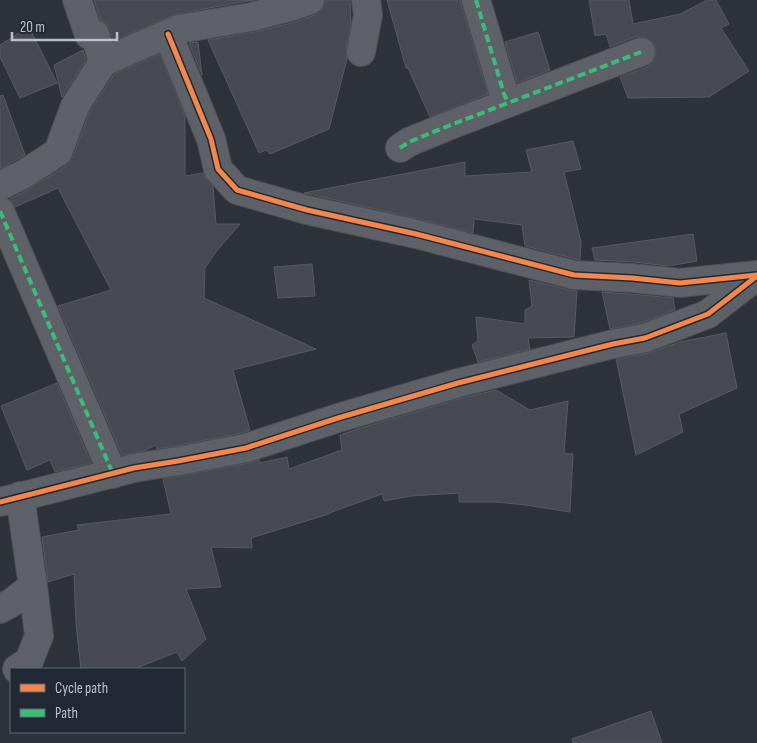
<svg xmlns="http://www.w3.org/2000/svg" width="757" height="743" font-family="'Sofia Sans Condensed',sans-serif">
  <rect width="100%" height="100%" fill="#2e3339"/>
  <path fill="#474b51" stroke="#565a61" d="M94 0H254L176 14 113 41 110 30 107 24 100 19Z
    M325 0H350L351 23 346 49 347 59 329 129 270 154 266 150 259 153 208 40 254 32 295 22 315 15 321 11 325 3Z
    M387 0H461V4L488 94 430 117 408 68H406Z
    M589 0H629L633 24 680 14 707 0H716L729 24 721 28 749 71 709 97 628 98 620 77 647 67 653 62 656 54 655 46 650 40 643 37H635L610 47 606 34 595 36Z
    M29 27 57 83 20 98 0 57V45Z
    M538 32 550 70 517 83 505 42Z
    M198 42 202 75 189 43Z
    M83 50 86 60 62 97 54 65Z
    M160 54 185 116V176L203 173 206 179 213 186 216 224H240L215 253 205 268 204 298 316 349 233 370 250 430 242 433 175 446 157 449 156 445 144 451 122 455 58 306 111 290 58 188 15 207 10 199 32 187 67 165 73 157 89 113 114 74Z
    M3 95 25 155 0 169V96Z
    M573 141 581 169 564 172 581 242 580 260 525 246 522 225 474 219 473 233 419 219 304 193 465 162V176L532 172 526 150Z
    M693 234 697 261 668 266 634 262 595 260 592 248Z
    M312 264 315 296 278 298 274 267Z
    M529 280 570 290 577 291 574 337 528 338 530 349 478 362 472 345 478 341 476 317 525 324V310L532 306Z
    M602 292 631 294 673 298 675 310 641 323 610 329Z
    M726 333 737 388 679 414 683 432 636 455 616 359 648 353 680 342Z
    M57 383 91 463 55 472 50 460 27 470 1 406Z
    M496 390 530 410 568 401 564 453 573 454 570 512 526 505 496 502H459V493L411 496 384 501 382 494 329 513V514L251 538 252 548 211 547 221 587 186 589 206 639 182 661 177 652 134 669H81L76 624 74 574 48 582 42 537 79 530 77 525 171 514 163 479 249 463 259 460 260 463 287 457 289 469 342 450 340 435 364 427 462 398Z
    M651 711 662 743H573L572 739Z"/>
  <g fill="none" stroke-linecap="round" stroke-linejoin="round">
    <g stroke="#4c4f54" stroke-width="30">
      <path id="minor" d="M77 0 89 35 95 34 103 62
        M476 0 504 94 508 103
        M168 34 211 139 218 169 237 190 307 210 416 234 574 275 632 278 680 283 757 275
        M361 52 368 15 366 0
        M400 148 409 142 448 126 641 52
        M0 186 24 174 58 152 75 106 103 62 179 29 251 17 290 7 310 0
        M0 211 113 474
        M0 502 134 468 178 461 246 448 338 418 458 383 613 344 645 338 708 314 757 276
        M0 609 11 603 33 586
        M17 669 29 661 39 636 33 586 20 496"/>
    </g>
    <use href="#minor" stroke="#5e6268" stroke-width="28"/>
    <path stroke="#3abd76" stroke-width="4" stroke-dasharray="8 4" stroke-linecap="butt" d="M476 0 504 94 508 103
      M400 148 409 142 448 126 641 52
      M0 211 113 474"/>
    <g stroke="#212a34" stroke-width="8">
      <path id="cycleway" d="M168 34 211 139 218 169 237 190 307 210 416 234 574 275 632 278 680 283 757 275
        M0 502 134 468 178 461 246 448 338 418 458 383 613 344 645 338 708 314 757 276"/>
    </g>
    <use href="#cycleway" stroke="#f5874c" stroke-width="5"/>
  </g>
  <rect x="10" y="668" width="175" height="65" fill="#212a34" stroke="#5e6670"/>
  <rect x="20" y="684" width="25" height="8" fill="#f5874c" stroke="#5e6670"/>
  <text x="55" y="693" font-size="15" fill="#b9c0c9">Cycle path</text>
  <rect x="20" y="709" width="25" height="8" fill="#3abd76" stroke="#5e6670"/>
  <text x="55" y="718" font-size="15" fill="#b9c0c9">Path</text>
  <path d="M12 32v8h105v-8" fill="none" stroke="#b9c0c9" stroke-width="2.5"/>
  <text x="20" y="32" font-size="15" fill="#b9c0c9" stroke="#212a34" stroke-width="4" paint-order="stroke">20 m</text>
</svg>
